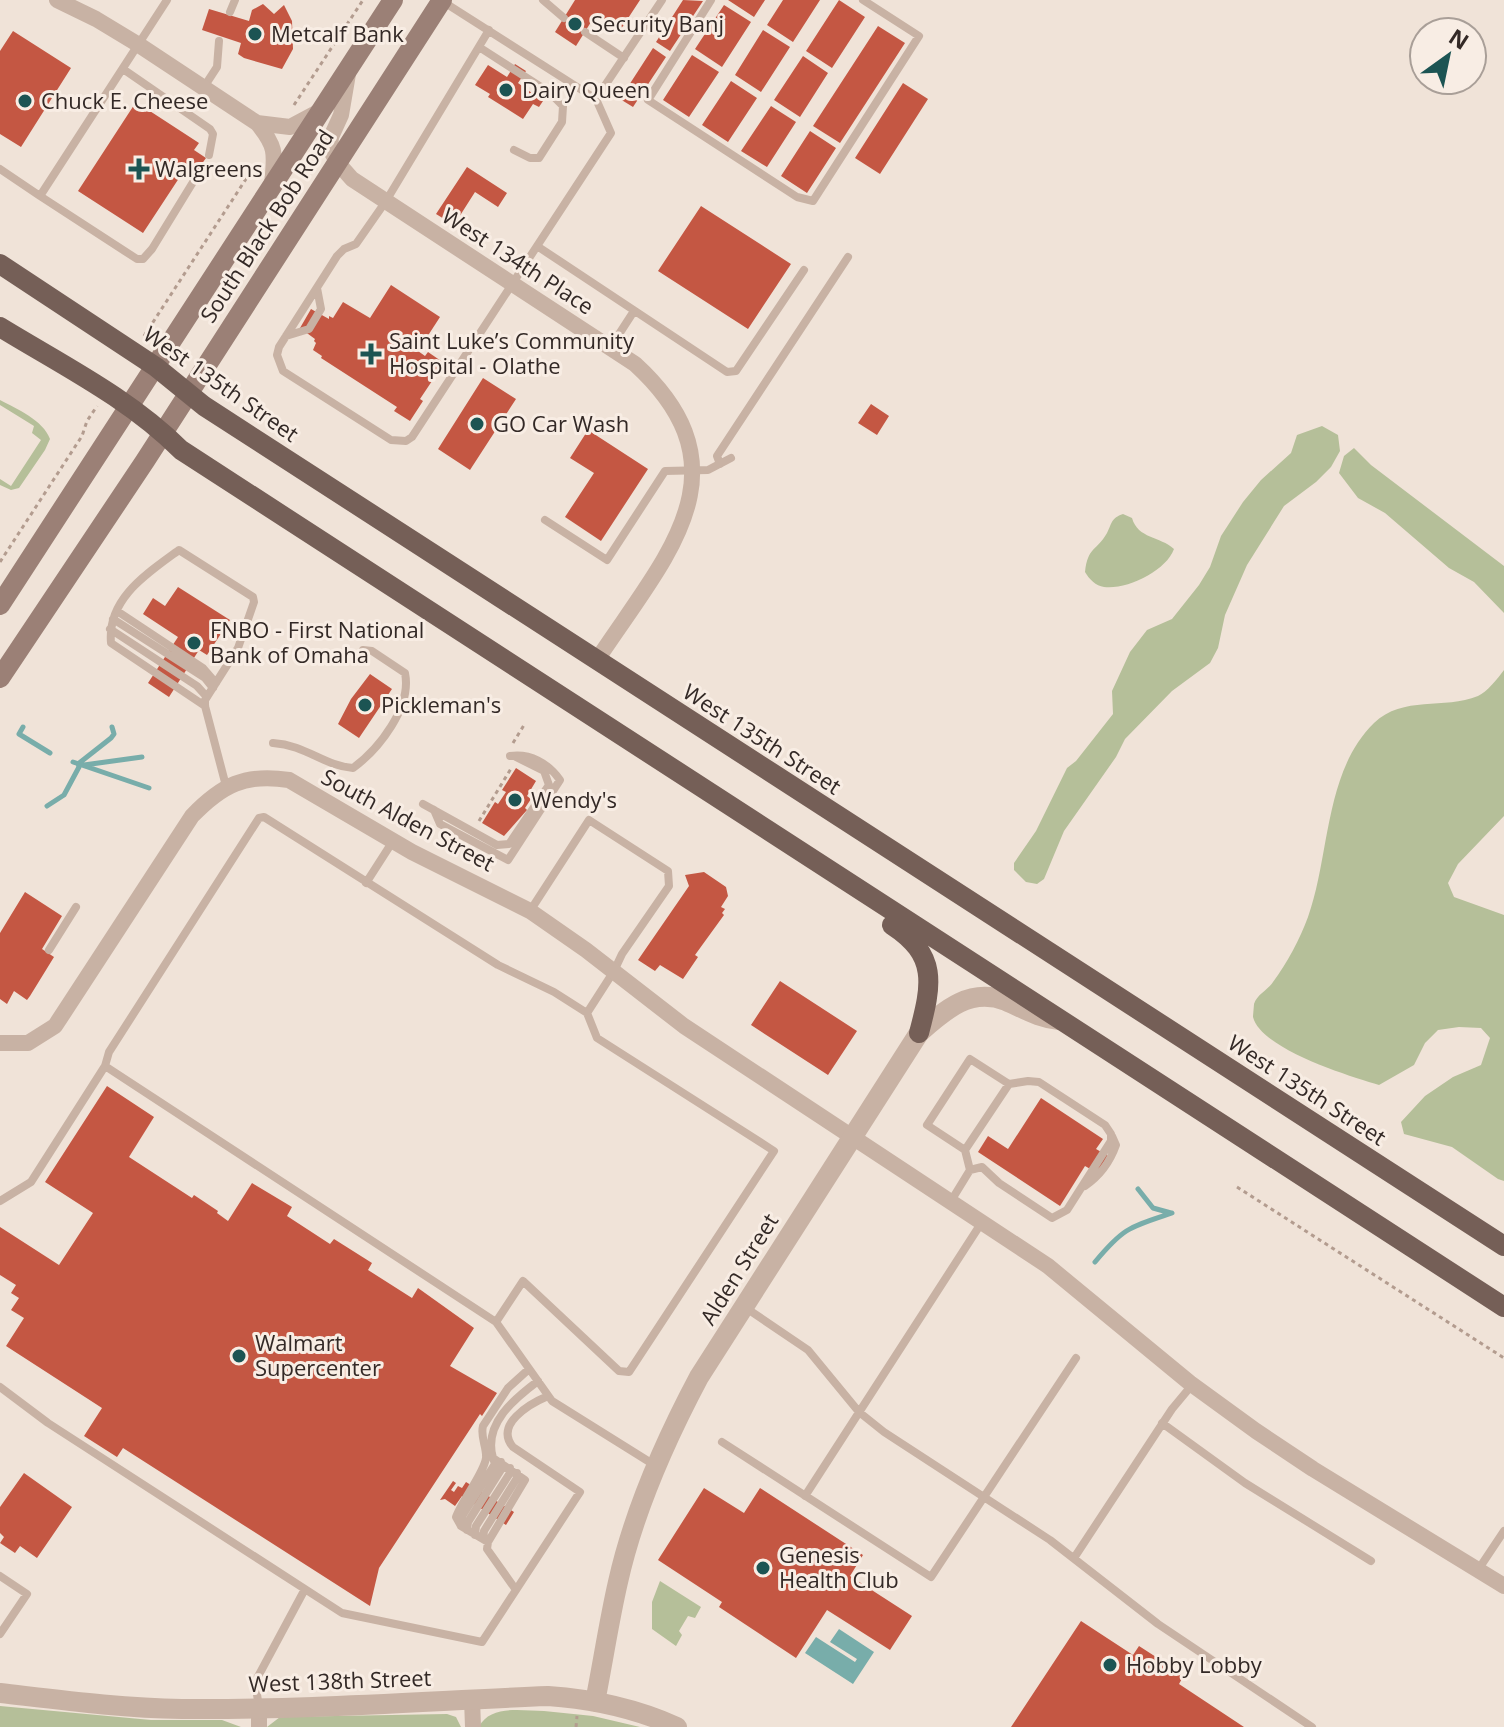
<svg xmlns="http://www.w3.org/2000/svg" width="1504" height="1727" font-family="'Open Sans',sans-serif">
  <rect width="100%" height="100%" fill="#f0e3d8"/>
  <path fill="#b5bf99" d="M0 400C17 409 43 420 50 439L45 450 19 488 11 490 0 485V479L11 486 41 440 32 433 34 426 0 405Z
    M1322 426 1338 435 1340 451 1331 467 1316 482 1284 506 1247 565 1225 615 1218 648 1210 663 1172 691 1125 739 1116 757 1064 831 1044 879 1037 884 1026 882 1014 870V863L1036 831 1067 768 1076 761 1113 714 1112 691 1130 652 1147 630 1172 619 1199 585 1210 567 1221 536 1243 502 1261 480 1291 453 1297 435Z
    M1354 448 1371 465 1504 566V613L1474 582 1449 568 1385 513 1358 498 1339 473 1344 456Z
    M1123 514 1132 518C1138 539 1160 536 1174 549 1166 571 1127 590 1104 587 1096 586 1089 579 1085 572 1088 546 1097 551 1107 533 1112 523 1111 518 1123 514Z
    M1504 670V816L1458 864 1448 883 1454 897 1504 915V1181L1498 1179 1452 1147 1404 1134 1401 1122 1425 1096 1453 1077 1481 1065 1490 1038 1481 1028 1459 1027 1438 1030 1425 1043 1414 1065 1379 1085C1349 1076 1261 1049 1253 1017 1253 1016 1254 1005 1254 1004 1257 994 1268 990 1273 982 1287 963 1300 939 1308 917 1330 856 1324 772 1374 723 1403 695 1444 710 1478 696 1487 692 1498 678 1504 670Z
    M660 1581 701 1607 695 1618 688 1616 679 1631 682 1635 676 1646 652 1629V1602Z
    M0 1706 151 1720H222L241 1727H0Z
    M544 1711 593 1716 640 1727H479C490 1704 523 1711 544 1711Z
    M447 1714 456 1717 461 1727H267L280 1717Z"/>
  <path fill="#78adaa" d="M839 1629 874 1652 853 1684 805 1653 816 1637 855 1662 857 1659 830 1642Z"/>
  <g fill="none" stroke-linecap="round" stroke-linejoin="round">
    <path stroke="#78adaa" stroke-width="5" d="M23 727 19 734 50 753
      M73 762 149 788
      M84 765 142 757
      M47 806 64 795 79 767 78 764 111 738 114 734 112 727
      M1138 1189 1153 1208 1171 1213
      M1095 1262C1124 1227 1130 1227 1172 1213"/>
  </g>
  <path fill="#c45743" d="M575 0H640L621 29 596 14 576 46 555 32Z
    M683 0 703 1 670 51 656 42Z
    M728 0H765L754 17Z
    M783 0H820L793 42 767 25Z
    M839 0 865 17 832 68 806 51Z
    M263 4 274 14 284 5 292 21 293 49 282 69 244 58 238 54 241 43 202 30 209 9 249 21 252 10Z
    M724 5 751 22 722 67 695 49Z
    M878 26 905 43 840 143 813 126Z
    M763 30 790 47 761 92 735 75Z
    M13 31 71 68 21 147 0 134V51Z
    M653 48 666 57 633 107 620 99Z
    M692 55 719 72 689 117 663 100Z
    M803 56 828 73 800 117 774 100Z
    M515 64 526 71 518 83 543 101 539 107 533 104 523 119 488 97 490 94 475 85 488 65 507 77Z
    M731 81 757 98 728 142 702 125Z
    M903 83 928 99 880 174 855 158Z
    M136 102 199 143 194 150 206 158 196 172 187 166 143 233 78 191Z
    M771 106 796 122 767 167 741 151Z
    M810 131 836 148 807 193 781 176Z
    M467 167 507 193 498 207 475 192 454 225 436 214Z
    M701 206 791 264 748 329 658 271Z
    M391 285 440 317 418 351 425 356 428 352 444 363 420 399 423 401 410 421 394 411 397 407 321 358 322 356 313 350 316 343 314 341 315 339 300 328 311 309 329 319V316L333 318 343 302 370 318Z
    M483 378 516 399 470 470 438 449Z
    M871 404 889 416 877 435 858 423Z
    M588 430 648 469 601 541 565 517 594 473 570 458Z
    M178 587 230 620 207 655 199 650 169 697 148 683 178 637 143 614 153 598 165 606Z
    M370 674 392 689 359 738 338 724 351 699Z
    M516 768 536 781 527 796 531 799 525 808 527 810 504 836 482 823 495 802 498 804 506 792 502 790Z
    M704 872 726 887 728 896 721 907 725 909 722 913 724 915 695 955 698 957 683 979 660 965 655 971 638 960 689 886 685 875Z
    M25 892 62 916 42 949 54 957 30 996 27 1000 14 991 7 1004 0 999V933Z
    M780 981 857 1031 828 1075 751 1025Z
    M107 1086 154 1117 129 1157 192 1198 194 1195 218 1211 217 1213 228 1221 252 1183 292 1207 287 1216 330 1244 334 1239 372 1263 368 1270 412 1298 418 1288 474 1328 450 1366 497 1393 482 1416 480 1414 379 1568 370 1606 123 1448 117 1457 84 1436 102 1408 6 1346 24 1318 11 1310 19 1298 11 1293 16 1285 0 1275V1227L59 1265 93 1213 45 1182Z
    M1041 1098 1103 1139 1096 1149 1110 1157 1099 1174 1085 1166 1060 1206 978 1152 988 1136 1008 1149Z
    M24 1473 72 1507 37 1558 20 1546 15 1553 0 1543 4 1537 0 1533V1507Z
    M453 1481 456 1483 451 1490 454 1492 458 1486 462 1488 466 1482 514 1512 506 1525 462 1496 455 1506 445 1499 440 1500Z
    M704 1488 744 1513 760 1488 863 1555 850 1576 912 1616 890 1650 827 1610 796 1658 719 1607 722 1602 658 1560Z
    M1081 1621 1133 1655 1139 1646 1184 1675 1179 1684 1244 1727H1011Z"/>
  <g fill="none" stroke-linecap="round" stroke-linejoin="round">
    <path stroke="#b39c8f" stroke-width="3" stroke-dasharray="4 4" stroke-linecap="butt" d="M294 105 363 0
      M144 336 257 162
      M0 562 82 436 87 421 97 406
      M513 743 524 725
      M479 821 512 767
      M1237 1187 1504 1358
      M576 1727 577 1716"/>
    <path stroke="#c8b2a4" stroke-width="8" d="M167 0 40 196 137 259H143L152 249 198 174
      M543 0 564 18
      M711 0 648 100 797 197 813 201 919 36 863 0
      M442 1 596 99 611 133 412 437 406 441 391 440 283 371 277 355 279 347 337 256 344 249 356 244 386 201 489 30
      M230 12 235 0
      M585 32 624 58
      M479 47 549 92 563 106 562 122 539 158H530L514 150
      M123 69 210 129 213 134 209 155
      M204 87 217 67 219 41
      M596 99 662 0
      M0 169 40 196
      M537 246 727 372 736 371 804 270
      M286 336 309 329 321 309 317 288
      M610 348 634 311
      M720 464 717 456 848 257
      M545 520 607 560 665 471 708 470 731 458
      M117 611 203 668 216 683
      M113 619 205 678 213 688
      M110 629 197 686 207 697
      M205 706 111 643C107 598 148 573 179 550L253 597 254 602 238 648 205 700V706L226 786
      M273 743C306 745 324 766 353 768 379 749 412 707 405 673L372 651 363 650
      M423 804 497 845 509 844 549 785 544 771 516 757
      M434 810 440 824 508 860 560 780C548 763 530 753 510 756
      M366 883 393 841
      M530 911 589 820 668 871 669 886 622 954 614 971 587 1013 554 992 498 965 264 817 259 818 109 1052 105 1066 496 1322 552 1401 656 1466
      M49 950 76 907
      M970 1170 982 1167 999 1183 1052 1218 1067 1210 1111 1141V1134L1105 1125 1039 1082 1028 1081 1009 1084
      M1085 1186C1101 1175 1110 1162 1116 1145L1112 1136
      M0 1201 31 1182 105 1066
      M951 1201 970 1170 965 1150 927 1125 970 1059 1009 1084 965 1150
      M746 1308 808 1350 859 1412 884 1432 1050 1540 1158 1624 1312 1727
      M496 1322 523 1281 619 1371 629 1372 774 1151 597 1038 587 1013
      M0 1387 48 1423 342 1613 482 1642 580 1492 513 1447C494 1425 529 1404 548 1396
      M1162 1423 1245 1483 1371 1561
      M722 1442 931 1577 1076 1358
      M805 1496 982 1222
      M461 1526 462 1516 495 1464 493 1458
      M467 1530 468 1522 502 1468 501 1462
      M475 1535 476 1526 510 1473V1468
      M483 1539 484 1531 517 1478V1473
      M488 1542 525 1480 493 1458C483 1424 514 1399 538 1381
      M1074 1558 1172 1409 1192 1385
      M1478 1570 1504 1531
      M0 1576 27 1594 0 1634
      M516 1590 487 1549 488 1542 461 1526 456 1517C462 1500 484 1473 486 1458 487 1447 480 1437 483 1426L508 1388 529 1369
      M259 1707 255 1682 305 1589"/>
    <path stroke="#c8b2a4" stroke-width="16" d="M57 0 96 19 139 45 257 123C277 147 275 154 272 184
      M348 74 341 115 331 137 330 149 337 162 352 179 635 364C752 471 664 558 597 660
      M257 123 290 127 320 111
      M0 1043H28L55 1026 192 816C222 785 245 773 289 780L412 852 530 911 586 950 684 1026 1048 1266 1190 1383 1256 1431 1313 1469 1504 1586
      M472 1699 473 1727
      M259 1707V1727"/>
    <path stroke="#c8b2a4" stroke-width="20" d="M0 1693C61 1700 121 1708 182 1709 304 1710 426 1701 548 1696 592 1699 637 1709 677 1727
      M595 1702C603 1662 609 1621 618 1582 634 1510 665 1441 699 1377L919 1033C945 1010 970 987 1006 1001 1025 1009 1038 1018 1059 1020"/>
    <path stroke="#9b8076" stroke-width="20" d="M0 605 393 0
      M0 678 145 461 442 0"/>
    <path stroke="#755f57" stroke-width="20" d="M0 264 156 367 204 406 1504 1246
      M0 327C62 365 129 398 181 450L1504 1307
      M892 925C938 955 932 984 919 1033"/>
  </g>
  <g fill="#1c5453" stroke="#f8ede4" stroke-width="3">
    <circle cx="575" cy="24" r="8"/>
    <circle cx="255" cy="34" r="8"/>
    <circle cx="506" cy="90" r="8"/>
    <circle cx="25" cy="101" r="8"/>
    <path d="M135 157h8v8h8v8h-8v8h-8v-8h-8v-8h8z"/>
    <path d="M367 342h8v8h8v8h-8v8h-8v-8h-8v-8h8z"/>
    <circle cx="477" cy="424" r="8"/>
    <circle cx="194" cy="643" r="8"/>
    <circle cx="365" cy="705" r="8"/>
    <circle cx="515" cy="800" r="8"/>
    <circle cx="239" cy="1356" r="8"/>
    <circle cx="763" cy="1568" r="8"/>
    <circle cx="1110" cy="1665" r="8"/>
  </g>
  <g text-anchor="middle" stroke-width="6" stroke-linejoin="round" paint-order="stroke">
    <g font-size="22" fill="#332926" stroke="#f8ede4" text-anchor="start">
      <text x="591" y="32">Security Banj</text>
      <text x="271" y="42">Metcalf Bank</text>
      <text x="522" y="98">Dairy Queen</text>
      <text x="41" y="109">Chuck E. Cheese</text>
      <text x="155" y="177">Walgreens</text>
      <text x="389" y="349">Saint Luke’s Community<tspan x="389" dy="25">Hospital - Olathe</tspan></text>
      <text x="493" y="432">GO Car Wash</text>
      <text x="210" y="638">FNBO - First National<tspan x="210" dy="25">Bank of Omaha</tspan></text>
      <text x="381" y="713">Pickleman's</text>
      <text x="531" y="808">Wendy's</text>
      <text x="255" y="1351">Walmart<tspan x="255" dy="25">Supercenter</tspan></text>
      <text x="779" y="1563">Genesis<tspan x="779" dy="25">Health Club</tspan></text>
      <text x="1126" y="1673">Hobby Lobby</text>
    </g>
    <g font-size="22" fill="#332926" stroke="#f8ede4">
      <text transform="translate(267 226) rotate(-57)" y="8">South Black Bob Road</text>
      <text transform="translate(518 261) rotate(33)" y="8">West 134th Place</text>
      <text transform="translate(221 384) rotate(35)" y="8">West 135th Street</text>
      <text transform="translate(762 739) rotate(33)" y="8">West 135th Street</text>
      <text transform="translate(408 820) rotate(28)" y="8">South Alden Street</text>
      <text transform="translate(1307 1090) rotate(33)" y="8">West 135th Street</text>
      <text transform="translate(739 1269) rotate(-58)" y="8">Alden Street</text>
      <text transform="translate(340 1681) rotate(-2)" y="8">West 138th Street</text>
    </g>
  </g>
  <g transform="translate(1448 56) rotate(33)"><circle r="38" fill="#f8ede4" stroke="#a99f98" stroke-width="2"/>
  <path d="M0-6L14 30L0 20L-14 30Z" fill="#1c5453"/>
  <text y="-12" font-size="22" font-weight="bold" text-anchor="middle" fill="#332926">N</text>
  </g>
</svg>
